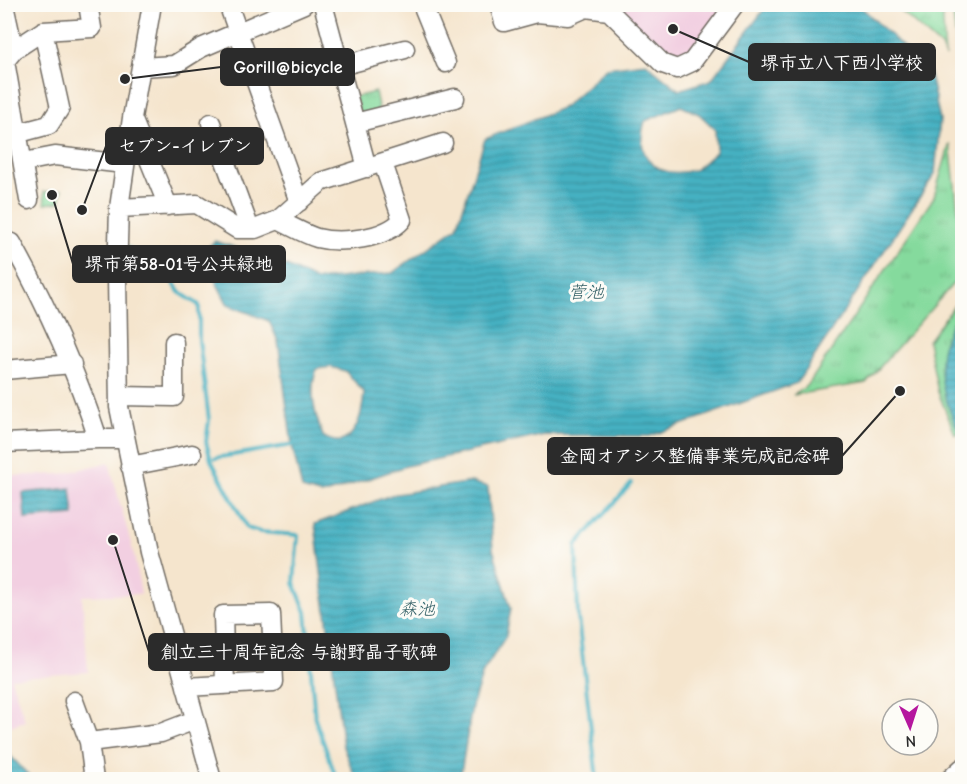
<svg xmlns="http://www.w3.org/2000/svg" width="967" height="784" font-family="'Comic Neue','Klee One',sans-serif">
  <defs>
    <pattern id="grass-tufts" width="24" height="20" patternUnits="userSpaceOnUse" patternTransform="scale(1.5)"><rect width="24" height="20" fill="#85da9d"/><path d="M3 7l-1-3M5 7V3M7 7l1-3M15 17l-1-3M17 17v-4M19 17l1-3" fill="none" stroke="#73bb87"/></pattern>
    <pattern id="water-rules" width="6" height="5" patternUnits="userSpaceOnUse" patternTransform="scale(1.5)"><rect width="6" height="5" fill="#45b1c2"/><path d="M0 2.5h6" fill="none" stroke="#3a909e"/></pattern>
  </defs>
  <rect width="100%" height="100%" fill="#fdfcf7"/>
  <filter id="ink" filterUnits="userSpaceOnUse"><feTurbulence type="fractalNoise" baseFrequency=".0167" numOctaves="2"/><feDisplacementMap in="SourceGraphic" scale="12" xChannelSelector="R" yChannelSelector="G"/><feConvolveMatrix kernelMatrix="1 2 1 2 8 2 1 2 1" color-interpolation-filters="sRGB"/></filter>
  <filter id="wash" filterUnits="userSpaceOnUse"><feTurbulence type="fractalNoise" baseFrequency=".008" numOctaves="4" result="noise"/><feDisplacementMap in="SourceGraphic" scale="24" xChannelSelector="R" yChannelSelector="G"/><feGaussianBlur stdDeviation="1.35" result="paint"/><feColorMatrix in="noise" values="0 0 0 0 0 0 0 0 0 0 0 0 0 0 0 0 0 1.4 0 .05"/><feComposite in="paint" operator="in"/></filter>
  <g filter="url(#wash)">
    <rect width="100%" height="100%" fill="#f5e5cd"/>
    <path fill="#f2cfe1" d="M608 5H727L691 51 675 57 667 56Z
      M109 462 134 555 141 594 82 596 88 672 11 678 25 721 5 728 4 476 62 474Z"/>
    <path fill="url(#grass-tufts)" stroke="#588264" stroke-width="1.5" d="M894 5H942L945 57 941 47Z
      M952 5H962V92Z
      M375 92 379 111 364 115 359 111 355 97Z
      M950 143 962 244 960 276 866 383 793 395 808 385 934 197Z
      M62 190 60 202 45 204 44 192Z
      M962 295V433L955 434 938 392 928 341Z"/>
    <path fill="url(#water-rules)" stroke="#386e76" stroke-width="1.5" fill-rule="evenodd" d="M768 4 859 5 929 72 940 119 935 174 797 383 650 436 544 435 406 466 322 495 302 489 292 445 278 341 269 321 228 305 201 253 215 241 271 259 316 280 392 273 457 227 485 139 564 107 606 68 646 63 679 90 711 80ZM681 106 699 114 715 129 716 152C709 157 701 167 694 170 656 180 634 157 645 121ZM331 367 345 371 364 392C363 414 353 456 323 436 315 415 308 391 317 369Z
      M962 309V438C940 395 928 350 962 309Z
      M471 482 488 487 493 549 511 608 506 636 483 672 472 706 460 779H356L343 747 315 524 391 495Z
      M71 488 74 515 25 519 23 493Z
      M4 750H5L32 779H5Z"/>
    <g fill="none" stroke-linecap="round" stroke-linejoin="round">
      <path stroke="#45b1c2" stroke-width="4" d="M4 215 12 237
        M126 247 135 252 150 272 171 278 179 292 199 305V340L209 420 206 442 211 460 247 528 260 532 298 535 294 583 306 612 315 719 337 780
        M215 458 292 445
        M597 780 578 618 576 545 632 483"/>
    </g>
  </g>
  <g filter="url(#ink)">
    <g fill="none" stroke-linecap="round" stroke-linejoin="round">
      <g stroke="#726c64" stroke-width="21">
        <path id="minor" d="M152 4 132 118 119 208 117 277 119 407 149 552 212 780
          M228 4 299 202
          M323 4 367 168
          M422 4 446 63
          M499 4 504 22 537 13 568 16 586 8 609 11 663 64 677 69 692 62 735 4
          M4 5 14 50 5 61 29 200
          M14 50 43 31 92 28 88 4
          M340 66 405 49
          M141 67 174 65 201 48 304 4
          M132 118 168 206
          M211 123 250 229
          M355 123 455 98
          M19 133 49 125 60 108 43 31
          M24 162 55 156 124 164
          M119 208 197 204 237 229H255L278 220 321 182 443 143
          M278 220C291 226 304 234 317 238 341 244 385 239 402 220L383 163
          M4 245 12 243C47 306 76 370 98 439H124
          M4 370 72 364
          M119 396 174 397V342
          M4 443 98 439
          M130 466 192 454
          M186 687 274 682 271 614 223 615 225 685
          M74 701 89 742 94 780
          M89 742 161 733 195 720
          M949 780 962 768"/>
      </g>
      <use href="#minor" stroke="#fff" stroke-width="18"/>
    </g>
  </g>
  <g text-anchor="middle" stroke-width="6" stroke-linejoin="round" paint-order="stroke">
    <g font-size="18" font-style="italic" fill="#356167" stroke="#fdfcf7">
      <text x="586" y="298">菅池</text>
      <text x="417" y="615">森池</text>
    </g>
  </g>
  <path fill="none" stroke="#2b2b2b" stroke-width="2" d="M673 29L749 62M125 79L221 67M82 210L106 146M52 195L73 264M900 391L842 456M113 540L149 652"/>
  <g fill="#2b2b2b" stroke="#fdfcf7" stroke-width="2">
    <circle cx="673" cy="29" r="6"/>
    <circle cx="125" cy="79" r="6"/>
    <circle cx="82" cy="210" r="6"/>
    <circle cx="52" cy="195" r="6"/>
    <circle cx="900" cy="391" r="6"/>
    <circle cx="113" cy="540" r="6"/>
  </g>
  <g fill="#2b2b2b" stroke="#2b2b2b" stroke-width="2">
    <rect x="749" y="44" width="186" height="36" rx="6"/>
    <rect x="221" y="49" width="133" height="36" rx="6"/>
    <rect x="106" y="128" width="157" height="36" rx="6"/>
    <rect x="73" y="246" width="212" height="36" rx="6"/>
    <rect x="548" y="438" width="294" height="36" rx="6"/>
    <rect x="149" y="634" width="300" height="36" rx="6"/>
  </g>
  <g font-size="18" text-anchor="middle" font-weight="bold" fill="#fff">
    <text x="842" y="69">堺市立八下西小学校</text>
    <text x="288" y="73">Gorill@bicycle</text>
    <text x="185" y="152">セブン-イレブン</text>
    <text x="179" y="270">堺市第58-01号公共緑地</text>
    <text x="695" y="462">金岡オアシス整備事業完成記念碑</text>
    <text x="299" y="658">創立三十周年記念 与謝野晶子歌碑</text>
  </g>
  <rect width="967" height="784" fill="none" stroke="#fdfcf7" stroke-width="24"/>
  <g transform="translate(910 727) rotate(177)"><circle r="28" fill="#fdfcf7" stroke="#a9a8a5" stroke-width="1.5"/>
  <path d="M0-4.5L10 22L0 15L-10 22Z" fill="#b5179e"/>
  <text y="-9" font-size="16" font-weight="bold" text-anchor="middle" fill="#2b2b2b">N</text>
  </g>
</svg>
